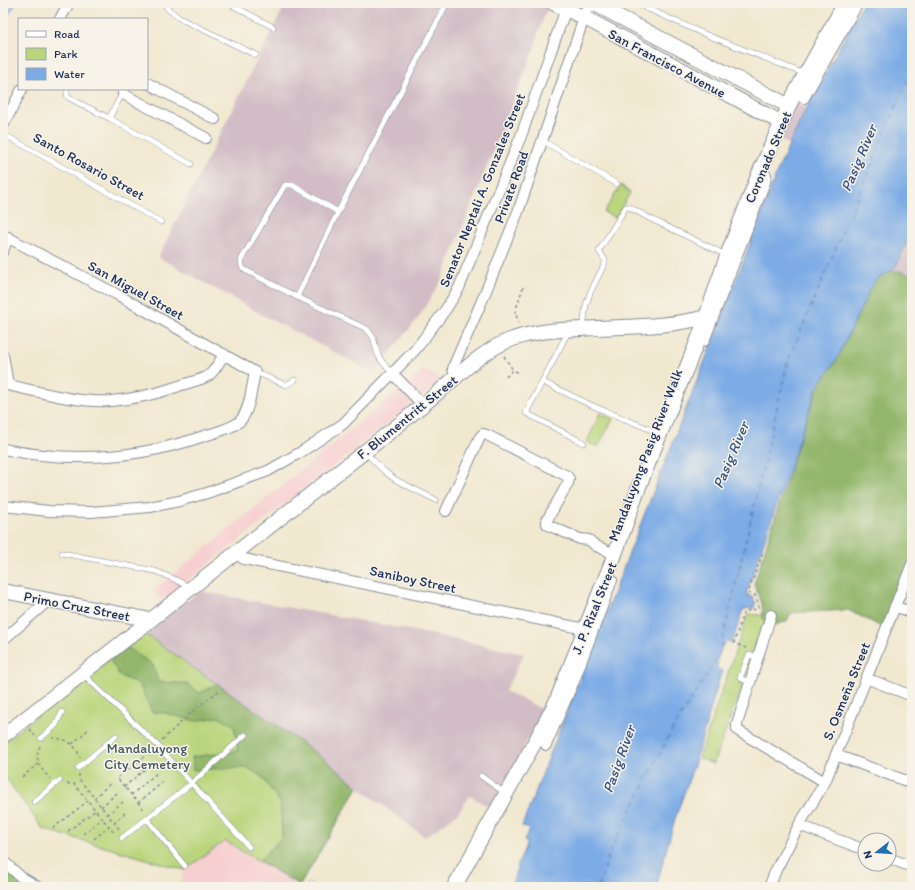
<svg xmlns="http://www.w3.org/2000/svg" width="915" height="890" font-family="Itim,sans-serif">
  <rect width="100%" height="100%" fill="#f7f3e8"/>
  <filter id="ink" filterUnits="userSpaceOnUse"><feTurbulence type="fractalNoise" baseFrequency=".025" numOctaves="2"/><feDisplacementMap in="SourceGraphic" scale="8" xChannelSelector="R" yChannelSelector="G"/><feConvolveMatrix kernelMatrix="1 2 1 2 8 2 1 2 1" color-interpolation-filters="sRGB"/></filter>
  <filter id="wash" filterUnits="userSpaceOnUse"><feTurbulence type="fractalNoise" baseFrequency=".012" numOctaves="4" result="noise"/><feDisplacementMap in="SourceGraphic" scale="16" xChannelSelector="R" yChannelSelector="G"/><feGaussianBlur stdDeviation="0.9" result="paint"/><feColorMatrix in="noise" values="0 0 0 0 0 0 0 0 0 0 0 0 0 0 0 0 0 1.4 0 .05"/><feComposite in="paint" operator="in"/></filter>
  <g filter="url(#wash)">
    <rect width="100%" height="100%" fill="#f1e8d0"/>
    <path fill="#f7cfd1" d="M425 369 440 379 430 390 162 601 153 591Z
      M225 841 304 887H180L184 870Z"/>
    <path fill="#d2bdc6" d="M286 3H542L548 6 538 33 535 47 441 281 419 317 374 373 270 319 158 257Z
      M797 104 810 110 793 146 780 140Z
      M912 231V293L877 278 896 266Z
      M200 591 410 630 524 654 505 691 544 710 491 808 470 796 456 815 425 837 358 787 323 758 145 634Z"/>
    <path fill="#b9d57b" stroke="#6a826c" d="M621 185 630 193 615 218 604 212Z
      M600 413 613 419 598 447 587 442Z
      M748 614 769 616 713 764 699 758Z
      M145 634 323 758 358 787 300 885 225 841 184 870 43 829 3 774V743L73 686Z"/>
    <path fill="#92b66b" stroke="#567264" d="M891 271H899L912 276V556L882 627 848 610 791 613 787 621 775 625 763 619 762 603 754 584 800 439 817 388 837 359 871 287 877 278Z
      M127 647 153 665 158 682 185 683 200 693 217 684 323 758 358 787 300 885 259 861 282 837 280 802 262 777 248 768H232L193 770 192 757 238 751 234 725 218 717 195 721 164 713 152 712 139 684 120 676 110 660Z
      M3 869 30 887H3Z"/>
    <path fill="#7cabe6" stroke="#4c6da2" d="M863 3H912V231L896 266 891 271 878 278 871 287 837 359 817 388 747 591V595L754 597 753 600 756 602 754 608 744 609 742 612 732 643 726 641 724 646H722L717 662 719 663 717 668 722 670 696 759 675 819 656 887H511L518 865 527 842 524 841 529 829 522 826 722 317 779 167 806 109Z"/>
    <path fill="#f1e8d0" d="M726 641 733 644 731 645 727 644 721 656 720 667 724 669V671L717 668 719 663 717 662 723 646H724Z"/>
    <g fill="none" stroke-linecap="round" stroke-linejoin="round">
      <path stroke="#7cabe6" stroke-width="3" d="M3 22 15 3"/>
      <path stroke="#385487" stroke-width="1" stroke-dasharray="5 4" stroke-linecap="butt" d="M599 887 609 854 671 732 719 655 788 361 912 69"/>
    </g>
  </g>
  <g filter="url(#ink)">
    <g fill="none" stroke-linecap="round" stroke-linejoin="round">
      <g stroke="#868c97" stroke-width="6">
        <path id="lane" d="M164 3 168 9 179 18 256 55
          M228 3 273 27
          M635 3 702 33 805 74
          M67 89V95L69 98 109 118 191 164
          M109 118 125 89
          M3 134 161 222
          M543 141 617 184
          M338 212 292 185H285L241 260 242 267 245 270 297 297 367 329 373 337 378 355 383 363 393 374
          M297 297 338 212 447 3
          M583 328 586 305 590 293 605 263V260L599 251 626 207H629L649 218 726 255
          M568 332 526 413 584 443
          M255 372 286 385 295 380
          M543 382 593 406 659 433
          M366 453 384 471 396 480 436 500
          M62 553 155 571 174 579 189 587
          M84 675 157 745 249 847
          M749 682 740 678 749 655 757 657
          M41 738 56 725 62 712
          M78 768 116 736
          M481 776 505 793
          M34 802 60 780
          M147 819 185 866
          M122 838 192 783 245 735
          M312 883 317 887"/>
      </g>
      <g stroke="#868c97" stroke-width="12">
        <path id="street" d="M60 19 69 3
          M147 83 215 119
          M123 94 206 138
          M804 98 858 3
          M3 126 22 89
          M3 235 116 294 255 372C252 385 250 411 240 421 233 428 214 433 204 436 138 459 71 463 3 449
          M3 251 8 237
          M704 341 765 182 766 175
          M3 355 8 385
          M393 374 423 405
          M456 377 453 369 454 365 481 303 518 212 589 3
          M3 384C38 391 75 403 111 401 133 399 156 394 176 387 186 383 199 381 208 376 215 371 220 361 224 354
          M3 506 49 511 91 512 150 507 179 501 207 493 268 471 301 452 343 424 416 349 446 309 459 288 521 136 568 3
          M446 511 480 437 483 434 487 435 567 476 569 479 568 483 547 520V524L550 526 580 539 589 540 596 546 615 554
          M236 553 241 557 244 559 585 629
          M895 606 912 613
          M771 615 737 724V729L740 732 825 782
          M3 640 49 600
          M866 678 912 696
          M546 745 574 681 612 580
          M836 755 912 783
          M799 825 865 850
          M889 858 912 867
          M3 861 21 877 38 887
          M769 887 776 870 799 825 825 782 912 564"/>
      </g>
      <g stroke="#868c97" stroke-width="16">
        <path id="secondary" d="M553 3 585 18 782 123
          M593 3 789 106
          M3 591 151 620
          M3 736C130 637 255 537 382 438 402 422 422 406 441 390 463 371 486 348 513 339 535 331 557 330 580 329 622 326 665 328 706 317
          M454 887 536 740 556 702 615 554 640 484 699 337 727 256 760 171 794 95 845 3"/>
      </g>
      <path stroke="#868c97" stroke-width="1.5" stroke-dasharray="3 3" stroke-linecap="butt" d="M519 324 515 312 524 284
        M504 356 513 370
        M506 377 513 370 519 373
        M746 648 734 643 743 614 747 611 757 609 759 605 755 595 748 593 763 552
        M30 729 35 736
        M52 738C66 738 76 744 80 758
        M162 740 192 712 221 689
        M72 744 90 728
        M40 746C33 759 41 770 51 779
        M144 757 117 778 145 811
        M79 774V779L120 830
        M22 777 38 764
        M67 784H74L115 834
        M124 787 151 764
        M131 795 157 773
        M94 798 111 783
        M138 803 164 781
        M101 807 117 793
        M107 815 123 802
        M114 823 126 812
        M53 828 88 801
        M68 831 96 810
        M83 834 103 818
        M94 839 109 827"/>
      <use href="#lane" stroke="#fff" stroke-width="5"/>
      <use href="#street" stroke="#fff" stroke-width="10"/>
      <use href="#secondary" stroke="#fff" stroke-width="14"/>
    </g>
  </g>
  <g text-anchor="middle" stroke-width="3" stroke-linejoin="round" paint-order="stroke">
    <g font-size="14" fill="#1b2f5e" stroke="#f7f3e8">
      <text transform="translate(667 63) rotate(28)" y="5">San Francisco Avenue</text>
      <text transform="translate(768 157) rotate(-67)" y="5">Coronado Street</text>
      <text transform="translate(89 166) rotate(29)" y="5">Santo Rosario Street</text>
      <text transform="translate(511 187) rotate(-70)" y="5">Private Road</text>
      <text transform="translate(482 190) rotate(-68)" y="5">Senator Neptali A. Gonzales Street</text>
      <text transform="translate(136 290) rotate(29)" y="5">San Miguel Street</text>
      <text transform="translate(407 417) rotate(-39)" y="5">F. Blumentritt Street</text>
      <text transform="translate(645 455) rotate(-69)" y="5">Mandaluyong Pasig River Walk</text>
      <text transform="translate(413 579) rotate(12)" y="5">Saniboy Street</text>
      <text transform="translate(77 606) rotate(11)" y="5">Primo Cruz Street</text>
      <text transform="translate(594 608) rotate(-68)" y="5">J. P. Rizal Street</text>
      <text transform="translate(846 691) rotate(-68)" y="5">S. Osmeña Street</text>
    </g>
    <g font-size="14" fill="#425865" stroke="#f7f3e8">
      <text x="147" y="753">Mandaluyong<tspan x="147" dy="16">City Cemetery</tspan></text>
    </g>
    <g font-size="15" font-style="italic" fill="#385487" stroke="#f7f3e8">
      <text transform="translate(859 158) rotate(-67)" y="5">Pasig River</text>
      <text transform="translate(731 455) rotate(-67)" y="5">Pasig River</text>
      <text transform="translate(619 759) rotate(-70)" y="5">Pasig River</text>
    </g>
  </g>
  <rect width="915" height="890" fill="none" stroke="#f7f3e8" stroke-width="16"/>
  <rect x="18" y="18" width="130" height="72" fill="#f7f3e8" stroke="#9fa5b1"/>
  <rect x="26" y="31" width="20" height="6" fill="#ffffff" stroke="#9fa5b1"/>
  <text x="54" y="38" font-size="12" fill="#1b2f5e">Road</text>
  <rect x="26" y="48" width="20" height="12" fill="#b9d57b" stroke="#9fa5b1"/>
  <text x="54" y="58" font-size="12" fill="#1b2f5e">Park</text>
  <rect x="26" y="68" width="20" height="12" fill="#7cabe6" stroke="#9fa5b1"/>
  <text x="54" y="78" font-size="12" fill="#1b2f5e">Water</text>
  <g transform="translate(877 852) rotate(253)"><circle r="19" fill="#f7f3e8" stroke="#9fa5b1"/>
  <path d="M0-3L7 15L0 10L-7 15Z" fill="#1f6fb2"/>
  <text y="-6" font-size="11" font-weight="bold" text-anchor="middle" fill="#1b2f5e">N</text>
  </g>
</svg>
